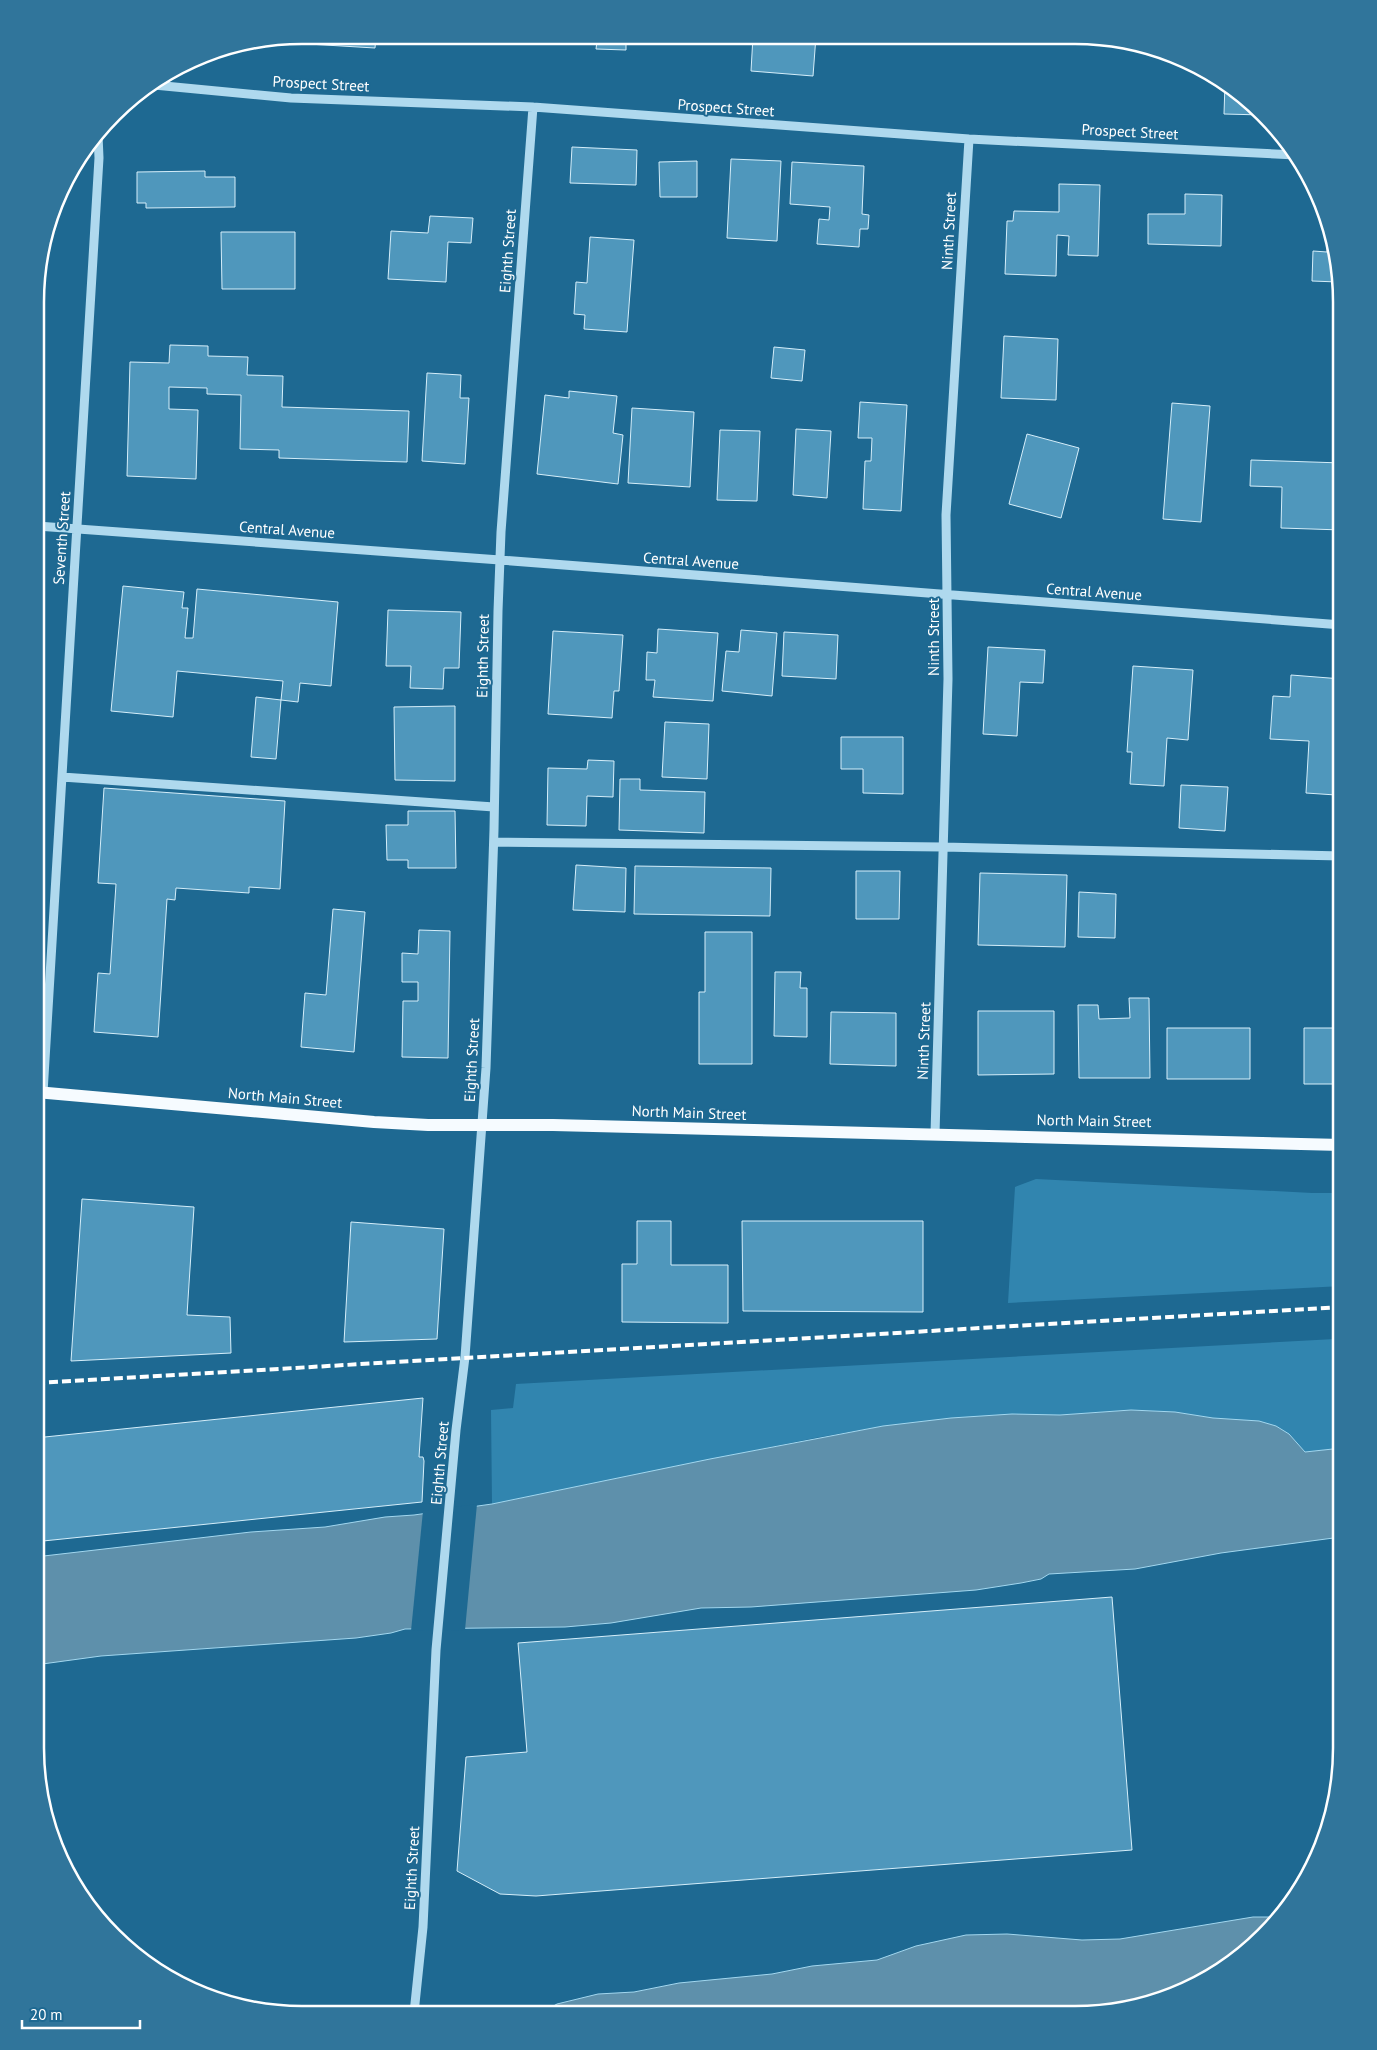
<svg xmlns="http://www.w3.org/2000/svg" width="1377" height="2050" font-family="'PT Sans',sans-serif">
  <rect width="100%" height="100%" fill="#1e6992"/>
  <path fill="#3185af" d="M1036 1179 1312 1193H1342V1286L1008 1303 1015 1187Z
    M1335 1339 1334 1361H1342L1341 1448 1305 1452 1289 1434 1276 1426 1256 1421 1213 1418 1175 1412 1131 1410 1060 1415 1016 1414 951 1418 883 1426 815 1438 492 1504 491 1410 513 1408 516 1384Z
    M35 1476 42 1556H35Z"/>
  <path fill="#5e90ab" stroke="#a2d7ef" d="M1131 1410 1175 1412 1213 1418 1259 1421 1276 1426 1289 1434 1305 1452 1342 1448 1341 1537 1221 1553 1135 1569 1049 1574 1041 1579 1021 1583 976 1590 751 1607 701 1608 611 1623 565 1627 405 1629 391 1633 356 1638 101 1656 35 1665V1557L251 1532 325 1527 385 1517 414 1515 492 1504 710 1459 883 1426 951 1418 1012 1414 1060 1415Z
    M1253 1917H1278L1238 1960 1178 1995 1076 2015 539 2014 557 2004 598 1994 634 1992 679 1983 772 1974 812 1966 877 1960 916 1946 966 1935 1007 1934 1082 1940 1120 1939Z"/>
  <path fill="#1e6992" d="M477 1504 465 1630 411 1631 423 1511Z"/>
  <path fill="#4f97bc" stroke="#d5eefa" d="M308 35H376L375 48 308 44Z
    M584 36H642V43L626 42V50L596 49 597 41 584 40Z
    M753 36H816L813 76 751 71Z
    M1225 83 1237 90 1263 115 1224 114Z
    M572 147 637 150 636 185 570 183Z
    M731 159 781 161 777 241 727 238Z
    M697 161V197H660L659 162Z
    M792 162 864 166 862 214 869 215 868 229H860L859 247 817 244 819 219 829 220 830 207 790 204Z
    M205 171V177H235V207L146 208V203H137V172Z
    M1059 184 1100 185 1098 256 1068 255 1069 236 1057 235 1056 276 1005 274 1007 221H1013L1014 211 1059 212Z
    M1185 194 1222 195 1221 246 1148 244V214H1185Z
    M430 216 473 218 471 243 448 242 446 282 388 279 391 231 428 233Z
    M1328 231 1340 294H1337L1338 282 1312 281 1313 251 1327 252Z
    M221 232H295V289H222Z
    M590 237 634 240 627 332 584 329 585 315 574 314 576 282 587 283Z
    M1004 336 1058 339 1056 400 1001 398Z
    M170 345 208 346V356L248 357 247 375 283 376 282 407 409 411 407 462 279 458V450L240 449 241 395 207 394V388L169 387V409L198 410 196 479 127 476 130 362 169 363Z
    M774 347 805 350 802 381 771 378Z
    M427 373 461 375 460 398H469L465 464 422 461Z
    M569 391 617 396 613 433 623 435 618 484 537 474 545 395 569 398Z
    M860 402 907 405 901 511 863 509 865 461H871L872 438H858Z
    M1172 403 1210 406 1201 522 1163 519Z
    M632 408 694 412 690 487 628 483Z
    M796 429 831 431 827 498 793 495Z
    M720 430 760 431 757 501 717 500Z
    M1027 434 1079 448 1061 518 1009 504Z
    M1251 460 1342 463V530L1281 528 1282 487 1250 486Z
    M123 586 184 592 182 608H188L185 638H193L197 589 338 602 331 686 300 683 298 702 281 700 283 681 177 671 173 717 111 711Z
    M388 610 461 612 459 668H444L443 689 410 688 411 666H386Z
    M658 629 718 633 713 701 653 697 655 680H646L647 652 657 653Z
    M741 630 777 633 772 696 722 691 726 651 739 652Z
    M553 631 623 635 619 691H614L612 718 548 714Z
    M784 632 838 635 836 679 782 676Z
    M988 647 1045 650 1043 683 1020 682 1017 736 983 734Z
    M1133 666 1193 670 1188 740 1167 738 1164 786 1130 784 1132 752H1127Z
    M1291 675 1342 679 1336 795 1306 793 1309 741 1270 739 1273 696 1290 697Z
    M256 697 281 700 276 759 251 757Z
    M455 706V781L395 780 394 707Z
    M665 722 709 724 707 779 662 777Z
    M841 737H903V794L863 793V769H841Z
    M588 760 614 761 613 797 587 796 586 826 547 825 548 768 587 769Z
    M620 779H640V790L705 792 704 833 619 830Z
    M1181 785 1228 787 1225 831 1179 828Z
    M104 788 285 801 280 889 249 887V893L176 888 175 900 167 899 158 1037 94 1032 98 973 110 974 116 884 98 883Z
    M408 811H455L456 868H408V860H387L386 825H408Z
    M576 865 626 868 625 912 573 910Z
    M635 866 771 868 770 916 634 914Z
    M856 871H900L899 919H856Z
    M980 873 1067 875 1065 947 978 945Z
    M1079 892 1116 894 1115 938 1078 937Z
    M333 909 365 912 354 1052 301 1047 305 993 326 995Z
    M419 930 450 931 448 1058 402 1057 403 1001H418V982H402V953L418 954Z
    M705 932H752V1064H699V992H705Z
    M775 972H801L800 988H807V1037L774 1036Z
    M1129 998H1149L1150 1078H1079L1078 1005H1098L1099 1019 1130 1018Z
    M978 1011H1054V1074L978 1075Z
    M831 1012 896 1013V1066L830 1064Z
    M1167 1028H1250V1079H1167Z
    M1304 1028H1342V1084H1304Z
    M82 1199 194 1207 187 1315 230 1317 231 1353 71 1361Z
    M637 1221H671V1265H728V1323L622 1322V1264H637Z
    M742 1221H923V1312L743 1311Z
    M351 1222 444 1229 437 1339 344 1342Z
    M423 1398 419 1457H423L424 1461 422 1502 43 1541 35 1469V1438Z
    M1112 1597 1132 1850 536 1896 500 1894 457 1871 466 1757 527 1752 518 1643Z"/>
  <g fill="none" stroke-linecap="round" stroke-linejoin="round">
    <path stroke="#afd9ee" stroke-width="9" d="M154 85 291 98 533 107 969 139 1296 155
      M37 526 500 560 1342 625
      M62 777 494 807
      M494 842 943 847 1342 856
      M43 1093 99 158 98 135
      M935 1134 948 679 946 515 969 139
      M414 2013 423 1927 436 1650 456 1430 465 1357 486 1068 494 830 498 611 501 532 533 107"/>
    <path stroke="#f6fbff" stroke-width="12" d="M36 1092 374 1122 428 1125H553L1342 1145"/>
    <path stroke="#fff" stroke-width="4" stroke-dasharray="9 4" stroke-linecap="butt" d="M36 1383 1342 1307"/>
  </g>
  <g text-anchor="middle" stroke-width="4" stroke-linejoin="round" paint-order="stroke">
    <g font-size="15" fill="#fff" stroke="#1e6992">
      <text transform="translate(321 84) rotate(3)" y="5">Prospect Street</text>
      <text transform="translate(726 108) rotate(4)" y="5">Prospect Street</text>
      <text transform="translate(1130 132) rotate(3)" y="5">Prospect Street</text>
      <text transform="translate(949 231) rotate(-87)" y="5">Ninth Street</text>
      <text transform="translate(508 251) rotate(-86)" y="5">Eighth Street</text>
      <text transform="translate(287 530) rotate(4)" y="5">Central Avenue</text>
      <text transform="translate(62 538) rotate(-86)" y="5">Seventh Street</text>
      <text transform="translate(691 561) rotate(4)" y="5">Central Avenue</text>
      <text transform="translate(1094 592) rotate(4)" y="5">Central Avenue</text>
      <text transform="translate(934 637) rotate(-90)" y="5">Ninth Street</text>
      <text transform="translate(483 656) rotate(-89)" y="5">Eighth Street</text>
      <text transform="translate(924 1041) rotate(-88)" y="5">Ninth Street</text>
      <text transform="translate(472 1060) rotate(-87)" y="5">Eighth Street</text>
      <text transform="translate(285 1098) rotate(5)" y="5">North Main Street</text>
      <text transform="translate(689 1113) rotate(2)" y="5">North Main Street</text>
      <text transform="translate(1094 1121) rotate(1)" y="5">North Main Street</text>
      <text transform="translate(440 1463) rotate(-85)" y="5">Eighth Street</text>
      <text transform="translate(412 1868) rotate(-87)" y="5">Eighth Street</text>
    </g>
  </g>
  <path d="M0 0H1377V2050H0ZM302 44H1075A258 258 0 0 1 1333 302V1748A258 258 0 0 1 1075 2006H302A258 258 0 0 1 44 1748V302A258 258 0 0 1 302 44Z" fill="#30759b" fill-rule="evenodd"/>
  <path fill="none" stroke="#fff" stroke-width="2.5" d="M302 44H1075A258 258 0 0 1 1333 302V1748A258 258 0 0 1 1075 2006H302A258 258 0 0 1 44 1748V302A258 258 0 0 1 302 44Z"/>
  <path d="M22 2020v8h118v-8" fill="none" stroke="#ffffff" stroke-width="2.5"/>
  <text x="30" y="2020" font-size="15" fill="#ffffff" stroke="#1e6992" stroke-width="4" paint-order="stroke">20 m</text>
</svg>
